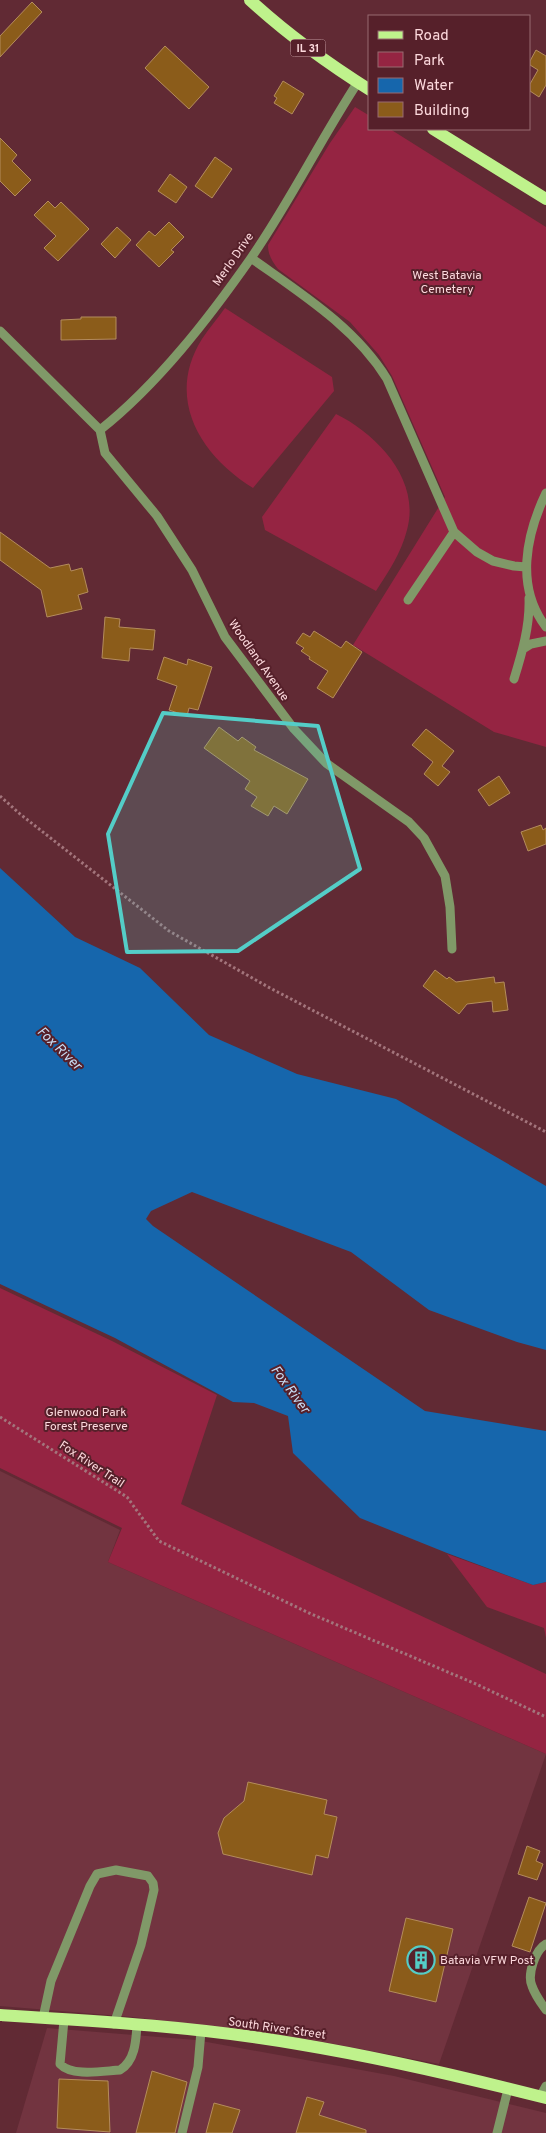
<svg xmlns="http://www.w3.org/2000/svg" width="546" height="2133" font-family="Overpass,sans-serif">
  <rect width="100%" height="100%" fill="#612a34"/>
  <path fill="#723440" d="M0 1471 120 1530 108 1562 546 1754 439 2064 303 2038 133 2017 0 2006Z
    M47 2028 196 2040 394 2076 546 2113V2133H16Z"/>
  <path fill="#952442" d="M355 107 370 116V129H390L546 227V747L494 732 353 645 445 497 392 376 379 355 350 322 278 269C272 261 268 255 268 245L330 143Z
    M225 308 332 377 334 391 253 488C200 455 165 398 202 339 209 328 218 318 225 308Z
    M336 414C377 434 421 480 407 530 401 553 389 571 376 591L265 530 262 517Z
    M0 1288 112 1341 217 1395 181 1504 546 1674V1754L108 1562 122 1528 0 1468Z
    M447 1554 533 1585 546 1582V1638L544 1628 487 1607Z"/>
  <path fill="#1666ac" d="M0 868 75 937 140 968 209 1035 297 1074 396 1099 546 1186V1350L517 1342 429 1310 351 1252 192 1192 151 1211 146 1219 153 1226 425 1411 546 1431V1582L533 1585 447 1553 360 1518 293 1453 288 1416 254 1403 233 1402 115 1338 0 1284Z"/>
  <path fill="#8b5c1a" stroke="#b48c5c" d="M32 2 42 12 0 57V36Z
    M165 46 209 87 189 109 145 68Z
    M536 50 546 56V85L539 97 530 91V84L538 70 530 65V61Z
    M283 81 304 94 292 114 274 103 277 98 274 96Z
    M0 138 17 155 12 161 31 180 15 196 0 181Z
    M215 157 232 169 212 198 195 186Z
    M170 174 187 187 176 203 158 191Z
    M48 201 55 208 61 202 89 229 58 261 44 248 56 236 34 215Z
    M169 222 184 237 171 250 174 252 159 267 136 245 149 231 155 236Z
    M117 227 131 240 115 258 101 244Z
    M81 317H116V339L61 340V320L81 319Z
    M0 532 50 568 69 564 71 571 82 568 88 592 78 595 82 609 47 617 41 590 0 560Z
    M105 617 120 619 119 627 155 630 153 650 130 648 129 661 102 658Z
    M314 631 341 648 346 641 362 652 333 698 317 688 328 671 309 659 310 657 301 651 304 648 296 643 303 633 310 637Z
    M164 657 187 665 188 659 212 667 198 710 189 708 187 716 169 710 177 686 157 679Z
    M219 727 238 741 242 737 256 747 254 750 308 779 287 814 274 806 268 816 251 806 257 797 245 789 250 781 204 748Z
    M426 729 454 751 442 766 450 772 438 786 424 774 433 762 412 745Z
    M499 776 510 793 489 806 478 790Z
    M541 825 543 830 546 828V844L528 851 521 832Z
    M435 970 447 979 449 977 456 982 494 977 495 983 504 982 508 1010 493 1012 492 1001 467 1004 459 1014 423 986Z
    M248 1782 327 1800 324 1814 337 1817 328 1858 316 1855 312 1875 223 1854 218 1833 224 1818 244 1801Z
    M527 1846 540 1851 536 1861 543 1864 537 1880 518 1874Z
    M529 1897 546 1903 530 1952 512 1946Z
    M406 1918 453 1929 436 2002 389 1991Z
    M152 2071 187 2082 175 2133H136Z
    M59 2079 108 2081 110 2132 57 2128Z
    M307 2097 324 2102 319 2115 366 2130V2133H296Z
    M214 2103 240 2110 232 2133H206Z"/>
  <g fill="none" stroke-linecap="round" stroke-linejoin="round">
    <path stroke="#a3757c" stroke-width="3" stroke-dasharray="2.5 2.5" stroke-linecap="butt" d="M0 796 20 814 169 931 270 988 546 1132
      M0 1417 127 1497 159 1541 309 1613 476 1684 546 1717"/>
    <path stroke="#809968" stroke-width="9" d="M251 258C300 293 355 327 387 379L454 532 477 552 493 561 514 566 526 567
      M0 331 100 430 105 453 157 516 192 570 225 637 294 729 326 763 409 822 424 838 445 876 450 907 452 949
      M100 430C158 384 209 318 251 258 290 202 320 140 358 82
      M546 493C526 535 515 587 546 627
      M408 600 454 532
      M523 649 531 644 546 641
      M514 679C522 653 530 626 529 598
      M546 1944C535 1950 527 1975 532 1986 535 1995 541 2003 546 2010
      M43 2018 51 1981 90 1886 97 1874 116 1870 148 1876 153 1883 154 1890 141 1945 114 2024
      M64 2020 60 2064C72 2077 103 2071 120 2070 135 2061 136 2041 137 2025
      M540 2097 546 2086
      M182 2133 198 2067 201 2031
      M497 2133 508 2089"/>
    <path stroke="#bff28c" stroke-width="12" d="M250 0C287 34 327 63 370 90
      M433 129 546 199
      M0 2015C99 2021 200 2027 298 2044 382 2058 464 2077 546 2098"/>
  </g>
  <path fill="#54cdc7" fill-opacity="0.2" stroke="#54cdc7" stroke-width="4" stroke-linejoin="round" d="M163 713 318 726 360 869 238 951 127 952 108 834Z"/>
  <defs>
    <g id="building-ring" transform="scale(1.4375)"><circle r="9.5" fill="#56202a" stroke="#54cdc7" stroke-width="1.5"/><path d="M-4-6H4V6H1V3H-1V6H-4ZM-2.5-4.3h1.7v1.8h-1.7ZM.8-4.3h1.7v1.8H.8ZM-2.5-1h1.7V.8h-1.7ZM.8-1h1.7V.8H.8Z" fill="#54cdc7"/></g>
  </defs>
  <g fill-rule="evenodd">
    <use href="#building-ring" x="421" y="1960"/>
  </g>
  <g text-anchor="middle" stroke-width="4" stroke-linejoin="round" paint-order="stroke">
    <rect fill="#56202a" stroke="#caa1a7" stroke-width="1" x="290.5" y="39.5" width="35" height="17" rx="4"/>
    <g font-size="11" font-weight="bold" fill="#fcd8dc">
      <text x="308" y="52">IL 31</text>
    </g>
    <g font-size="12" fill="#fcd8dc" stroke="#56202a">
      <text transform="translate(233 259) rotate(-55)" y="4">Merlo Drive</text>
      <text transform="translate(259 660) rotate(55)" y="4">Woodland Avenue</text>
      <text transform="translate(92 1464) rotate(33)" y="4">Fox River Trail</text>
      <text transform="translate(277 2028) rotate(8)" y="4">South River Street</text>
    </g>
    <g font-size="12" fill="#fddade" stroke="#56202a">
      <text x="447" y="279">West Batavia<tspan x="447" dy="14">Cemetery</tspan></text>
      <text x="86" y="1416">Glenwood Park<tspan x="86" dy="14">Forest Preserve</tspan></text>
    </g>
    <g font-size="12" fill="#fcd8dc" stroke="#56202a" text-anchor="start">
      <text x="440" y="1964">Batavia VFW Post</text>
    </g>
    <g font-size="14" font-style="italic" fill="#c7dcf3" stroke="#56202a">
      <text transform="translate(60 1048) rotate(44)" y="5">Fox River</text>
      <text transform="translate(291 1389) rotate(54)" y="5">Fox River</text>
    </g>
  </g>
  <rect x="368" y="15" width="162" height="115" fill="#56202a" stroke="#986a71"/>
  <rect x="378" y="31" width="25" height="8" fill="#bff28c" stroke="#986a71"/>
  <text x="414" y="40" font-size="15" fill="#fcd8dc">Road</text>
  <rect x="378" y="52" width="25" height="15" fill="#952442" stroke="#986a71"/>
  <text x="414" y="65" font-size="15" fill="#fcd8dc">Park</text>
  <rect x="378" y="78" width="25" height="15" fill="#1666ac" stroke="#986a71"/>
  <text x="414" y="90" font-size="15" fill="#fcd8dc">Water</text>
  <rect x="378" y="102" width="25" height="15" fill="#8b5c1a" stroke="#986a71"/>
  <text x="414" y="115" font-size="15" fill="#fcd8dc">Building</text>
</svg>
